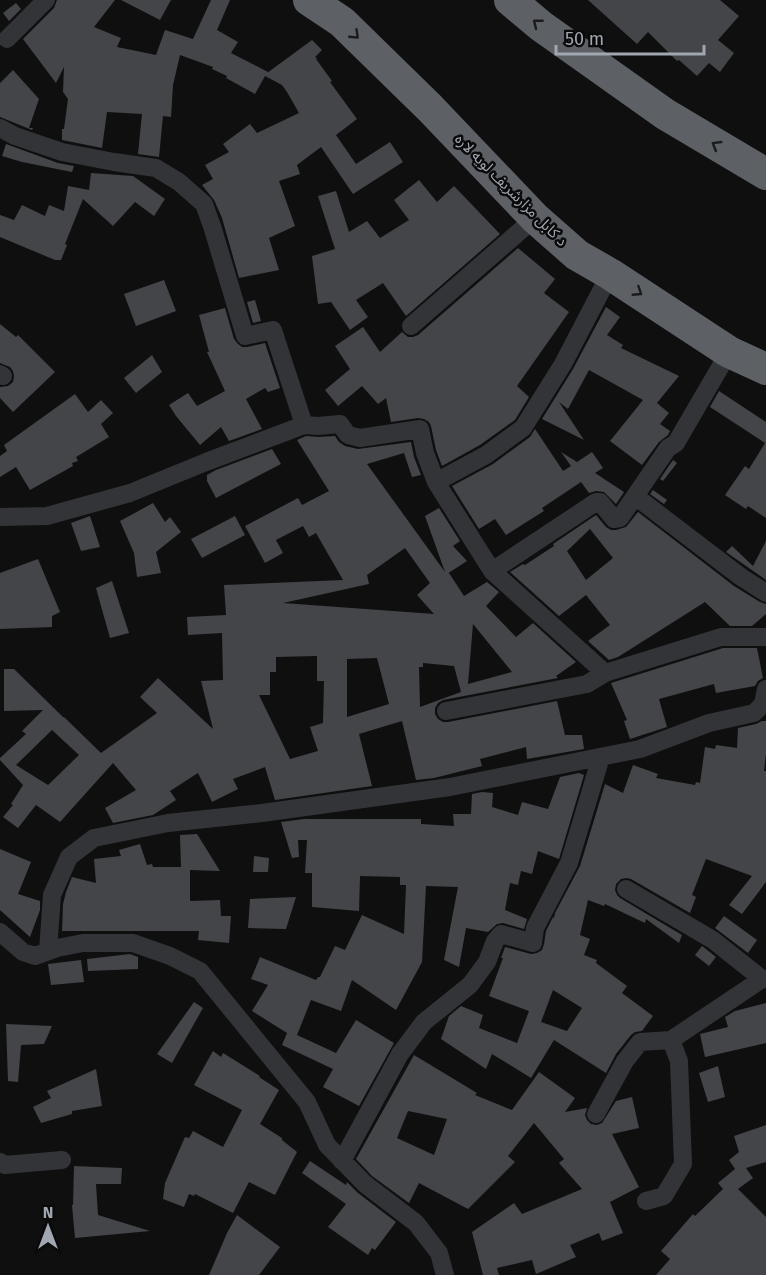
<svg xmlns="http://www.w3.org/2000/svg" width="766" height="1275" font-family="'Fira Sans','Noto Sans Arabic',sans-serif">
  <rect width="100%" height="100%" fill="#0f0f10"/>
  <path fill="#434548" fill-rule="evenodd" d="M57 0H115L94 27 121 38 117 47 156 55 165 30 193 39 211 0H230L217 30 238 42 231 53 268 72 267 73 312 40 322 50 315 57 317 58 316 59 332 81 330 82 357 119 336 135 356 164 390 142 403 162 353 194 321 147 297 165 300 174 279 181 295 226 269 238 279 270 239 278 222 218 214 200 202 185 213 179 205 165 229 152 223 144 250 124 257 133 299 113 287 92 282 85 265 76 255 94 226 78 227 76 212 69 213 67 180 55 173 85 171 117 163 116 159 157 138 154 142 114 107 112 102 148 62 140V129H64L68 99 63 92 64 67 56 83 23 39 54 8Z
    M121 0H171L160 20Z
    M588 0H720L739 16 718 40 734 53 720 72 709 63 697 76 679 60 677 61 648 32 637 44Z
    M16 3 21 9 9 21 3 13Z
    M13 70 39 99 29 128H33L32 130 0 117V83Z
    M6 144 58 163 74 166 72 172 22 162 2 156Z
    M91 173 133 176 165 199 154 216 135 202 113 226 83 199 65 244 67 245 61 260H55L0 237V215L14 220 22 205 45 216 49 205 64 211 68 186 89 190Z
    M419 180 437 202 454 186 500 234 406 316 383 283 356 300 368 317 350 330 331 302 318 304 312 256 335 249 318 196 336 191 349 232 367 221 380 238 409 220 394 200Z
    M518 248 555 279 544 293 569 312 517 386 529 397 515 420 480 445 442 466 436 450 431 426 429 422 424 419 418 418 391 422 386 398 378 404 362 386 338 406 325 390 350 369 335 346 363 327 380 352 402 332 408 337H413L418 335Z
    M164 280 176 311 136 326 124 294Z
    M255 300 261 321 253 323 247 302Z
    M606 307 620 317 607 335 623 345 621 348 679 376 657 403 669 413 660 424 670 431 668 435 659 442 642 465 610 441 643 400 589 370 568 409 559 402 584 440 542 419 573 369Z
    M225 308 234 339 238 344 242 347H247L265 343 280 388 268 392 265 388 246 399 262 429 229 441 221 427 200 445 176 416 169 405 188 393 197 406 225 391 207 352H209L199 315Z
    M0 324 16 337 18 335 55 372 13 412 0 398V387L8 386 13 382 14 376 13 371 10 367 0 363Z
    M152 355 162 372 136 393 124 378Z
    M719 391 766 422V518L748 506 746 509 725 495 745 466 749 469 765 443 710 407Z
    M75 394 88 412 101 400 113 413 101 424 109 437 76 457 78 461 72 463 73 466 30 490 16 467 0 477V456L7 451 4 445Z
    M535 429 563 471 571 466 561 452 577 462 592 452 603 468 595 473 624 492 616 504 604 492 596 491 589 493 581 482 542 508 544 511 506 535 495 519 479 529 452 486 493 464 530 437Z
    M306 436 319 437 335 436 339 442 345 446 358 449 411 442 414 457 421 475 412 477 404 453 367 464 445 572 425 516 439 508 460 541 453 546 467 561 447 574 449 573 464 596 487 582 499 592 486 606 516 637 533 623 576 662 556 676 558 678 443 700 438 703 435 708V714L438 719 443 722H448L557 701 565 735H582L584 749 527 759 526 747 480 759 482 766 434 778 416 780 402 721 359 734 372 786 275 800 265 767 233 779 238 789 212 802 198 773 170 791 176 800 153 815 113 823 105 808 136 790 113 763 60 822 36 805 18 828 3 817 13 805 11 804 23 785 0 760V758L26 734 22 731 43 710 4 711V669H14L63 717H64L101 753 157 713 140 697 158 678 213 729 201 681 223 680 222 633 188 635 187 617 226 615 224 585 343 580 316 533 309 537 303 526 276 540 283 553 265 563 245 526 298 498 302 505 329 491 297 440ZM405 548 430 583 417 595 434 614 283 603 369 584 367 575ZM473 624 512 672 468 684ZM317 656V681H324L323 723 310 727 318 751 290 759 259 695H270V672H276V657ZM377 658 389 704 347 717V659ZM423 663 454 666 461 692 420 707 419 667H423ZM52 730 79 755 48 785 16 765Z
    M272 449 281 464 216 498 207 481V475L216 470Z
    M673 460 677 463 663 481 660 479Z
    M653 490 667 500 664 504 650 494Z
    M153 503 165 522 170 517 181 532 156 552 161 573 137 577 134 553 120 521Z
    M638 512 734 586 760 602 766 604V614L752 626H730L705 602 618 657 609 660 588 641 610 625 586 595 559 616 510 572 523 564 525 565 554 546 553 544 596 515 606 527 611 530H616L626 527ZM590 529 613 558 586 580 567 551Z
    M90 516 100 547 81 551 71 523Z
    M235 516 245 535 202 558 191 539Z
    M766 541V580L726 552 732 546 753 566Z
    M38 559 60 612 52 616V627L0 629V573Z
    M112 581 129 633 110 638 96 588Z
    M723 648H757L763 678 758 681 755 686 716 693 714 684 659 699 667 727 630 739 624 721 627 720 611 683Z
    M762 721H766V754L764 771H766V882L742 914 729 905 752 876 706 859 692 895 696 897 690 913 631 879 627 878 621 879 616 884 615 890 617 895 620 898 682 935 679 943 646 919 645 923 605 904 604 906 588 900 580 935 590 939 584 955 597 960 596 963 627 986 622 993 653 1016 642 1031 635 1032 631 1035 616 1054 606 1073 554 1040 531 1078 492 1054 486 1069 441 1039 449 1016 461 1006 483 1015 479 1028 517 1043 529 1011 489 996 503 958H501L505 947 531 954 537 953 542 950 544 944 546 931 553 917 554 918 555 913 580 866 605 784 623 793 633 765 658 774 656 778 695 785 696 782 700 783 705 747 715 749 716 745 737 748 738 728 756 724ZM553 990 582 1008 567 1031 541 1022Z
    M579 773 584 775 559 859 538 851 532 874 521 871 518 885 510 883 505 910 527 919 524 929 503 923 497 924 488 932 466 928 459 967 444 960 458 887 426 886 422 962 396 1010 352 980 341 1011 311 1000 297 1035 336 1053 356 1020 394 1043 359 1106 323 1087 333 1069 282 1045 287 1033 252 1011 268 985 251 979 260 957 316 980 318 977H320L335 946 345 950 362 915 404 934 406 885H400V877L360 876 359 911 312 907V873H305L307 840H298L299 857 292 858 281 822 304 819H421V824L454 826 453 814H471L472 794 482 792 493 793 492 807 518 815 522 802 548 809 560 777Z
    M197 834 220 871 190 870V901L220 900 221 916H231L229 943 198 940 199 931H62L63 904 66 892 72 877 96 883 94 859 121 856 119 850 140 844 147 865 152 864 153 867H181L180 835Z
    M0 849 31 862 18 894 40 901V910L30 937 0 910Z
    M254 856 269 858 268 872H253Z
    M296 897 286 929 248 928 250 899Z
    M724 916 757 940 748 953 715 928Z
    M702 946 716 957 709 966 695 955Z
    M130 954 138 957V969L88 971 87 959Z
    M81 960 84 982 51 985 48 964Z
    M194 1002 203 1008 172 1063 157 1054Z
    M766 1003V1043L705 1057 700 1034 728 1027 725 1017 735 1011Z
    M6 1024 52 1026 44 1044 21 1045 18 1082 8 1081Z
    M213 1051 221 1057 223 1053 260 1076 259 1077 279 1090 260 1124 282 1138V1140L297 1152 275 1195 249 1182 233 1213 195 1194 194 1196 189 1194 184 1207 163 1199 165 1183 185 1137 189 1138 193 1131 223 1147 242 1110 194 1085Z
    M414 1055 477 1093 475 1095 512 1110 539 1072 575 1098 565 1112 587 1108 585 1115 587 1120 591 1124 597 1125 602 1123 616 1101 632 1097 639 1128 612 1134 639 1187 610 1202 623 1233 602 1241 599 1233 570 1245 576 1257 536 1274 532 1260 497 1268 499 1275H483L472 1232 514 1203 522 1214 582 1189 559 1163 564 1159 534 1123 508 1156 515 1162 468 1209 419 1183 409 1203 372 1176 356 1159ZM408 1111 447 1119 434 1155 397 1138Z
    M718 1066 725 1097 708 1102 699 1073Z
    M96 1069 102 1106 72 1111V1114L41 1123 33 1107 51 1098 47 1091Z
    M766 1125V1162L746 1168 753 1178 738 1189 766 1217V1275H656L670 1259 661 1251 693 1214 695 1216 723 1189 718 1183 735 1169 729 1160 739 1152 734 1136Z
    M310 1161 346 1185 347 1182 358 1193 396 1222 375 1250 372 1248 368 1255 328 1227 346 1204 302 1173Z
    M74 1166 122 1168 121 1184H96L98 1215 150 1231 75 1238 72 1205H73Z
    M237 1215 280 1247 259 1275H209L227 1233Z"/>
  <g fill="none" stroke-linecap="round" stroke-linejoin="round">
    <path stroke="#323437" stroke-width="18" d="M7 39 46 0
      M0 128 15 136 62 152 114 162 156 168 179 182 204 204 212 226 245 336 273 330 304 425
      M411 326 535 218
      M0 374 3 376
      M436 482 486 455 523 428 563 364 610 274
      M635 496 741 577 766 593
      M0 517 47 516 130 493 206 462 304 425 318 426 340 424 348 435 360 438 420 429 425 453 436 482 492 571 605 673
      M492 571 596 502H600L614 519 620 518 668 448 676 443 729 352
      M446 711 587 684 605 673 721 637H766
      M626 889 713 940 762 979
      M0 932 23 952 35 956 57 948 83 943H133L170 956 200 971 307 1102 327 1145 365 1184 416 1223 439 1253 445 1275
      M48 951 52 895 69 857 94 838 168 823 262 813 450 787 640 749 709 723 754 713 763 704 766 689
      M596 1114 625 1061 640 1042 671 1040 762 979H766
      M342 1161 400 1054 424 1022 470 985 487 962 495 941 501 934 533 943 535 928 569 863 601 757
      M0 1162 5 1165 62 1160
      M646 1201 664 1196 683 1164 679 1061 671 1040"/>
    <path stroke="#5d6065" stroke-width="32" d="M309 0 342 22 430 108 535 218 577 255 610 274 729 352 766 369
      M510 0 541 26 665 114 766 174"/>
  </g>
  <defs><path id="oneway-chevron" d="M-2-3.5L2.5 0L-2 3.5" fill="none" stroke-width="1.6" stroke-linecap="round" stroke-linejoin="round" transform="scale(1.5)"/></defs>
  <g stroke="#1b1b1d">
    <use href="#oneway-chevron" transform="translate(537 23) rotate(-141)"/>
    <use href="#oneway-chevron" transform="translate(355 35) rotate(44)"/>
    <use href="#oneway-chevron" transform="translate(716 145) rotate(-149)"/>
    <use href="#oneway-chevron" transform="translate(638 292) rotate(33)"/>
  </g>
  <g text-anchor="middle" stroke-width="5" stroke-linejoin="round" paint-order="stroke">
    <g font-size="15" fill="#a1a7b0" stroke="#0a0a0b">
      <text transform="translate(511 190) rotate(45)" y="5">د کابل مزارشریف لویه لاره</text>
    </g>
  </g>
  <g transform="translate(48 1227)" stroke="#0a0a0b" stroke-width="4.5" paint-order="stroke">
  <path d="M0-4.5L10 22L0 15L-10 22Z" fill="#a1a7b0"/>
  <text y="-9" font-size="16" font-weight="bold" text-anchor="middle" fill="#a1a7b0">N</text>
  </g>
  <path d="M556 45v9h148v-9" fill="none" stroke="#a1a7b0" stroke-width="3"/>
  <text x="565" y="45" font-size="18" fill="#a1a7b0" stroke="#0a0a0b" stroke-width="4.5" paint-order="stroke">50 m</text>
</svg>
